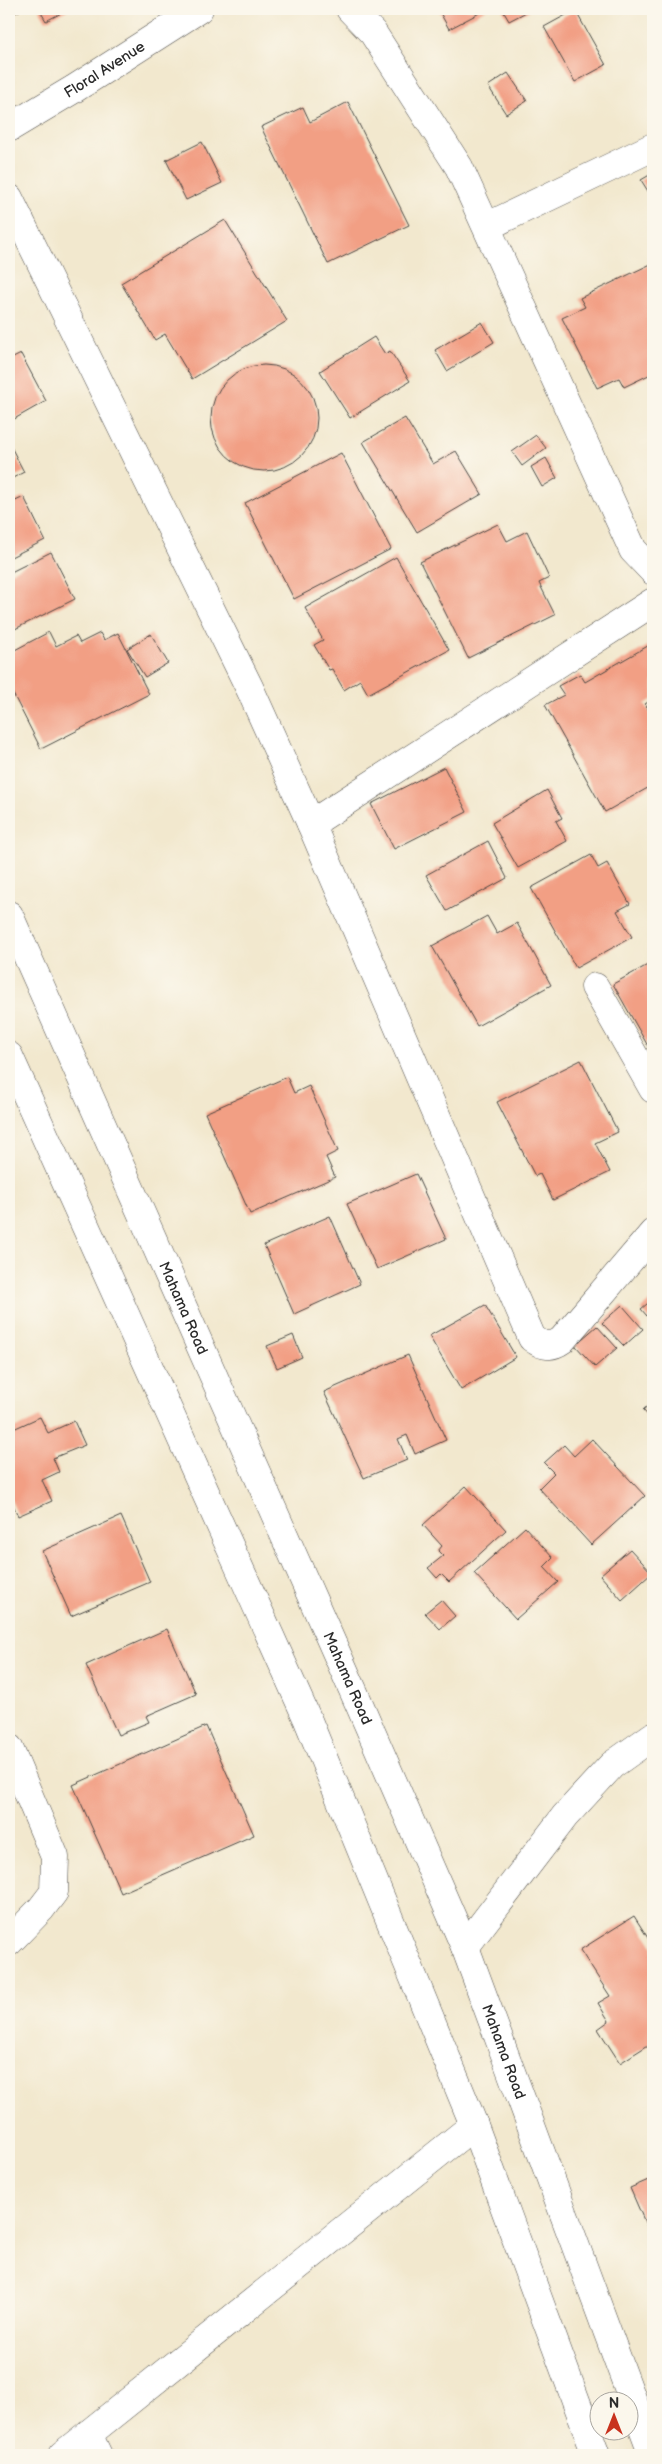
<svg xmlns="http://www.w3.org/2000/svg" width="662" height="2464" font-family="'Balsamiq Sans',sans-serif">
  <rect width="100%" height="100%" fill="#fbf7ec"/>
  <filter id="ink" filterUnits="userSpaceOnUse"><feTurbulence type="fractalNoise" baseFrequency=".02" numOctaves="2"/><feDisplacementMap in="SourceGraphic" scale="10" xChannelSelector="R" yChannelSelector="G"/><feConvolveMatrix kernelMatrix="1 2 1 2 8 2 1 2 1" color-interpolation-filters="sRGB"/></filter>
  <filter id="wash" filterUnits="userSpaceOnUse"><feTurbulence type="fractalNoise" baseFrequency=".0096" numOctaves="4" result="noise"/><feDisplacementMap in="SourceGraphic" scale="20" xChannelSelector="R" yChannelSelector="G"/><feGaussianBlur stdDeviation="1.12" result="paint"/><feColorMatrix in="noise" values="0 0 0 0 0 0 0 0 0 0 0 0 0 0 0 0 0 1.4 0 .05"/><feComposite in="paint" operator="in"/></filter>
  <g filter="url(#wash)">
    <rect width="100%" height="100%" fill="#f2e8ce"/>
    <g id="blocks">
      <path fill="#f29f84" d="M9 9H23L9 16Z
        M39 9H69L46 21Z
        M438 9H487L449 29Z
        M502 9H532L509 21Z
        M575 10 606 65 575 82 544 27Z
        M508 73 527 101 506 114 488 86Z
        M348 102 409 225 328 264 261 127 303 107 310 122Z
        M202 142 222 183 186 200 166 160Z
        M653 173V195L651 196 641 180Z
        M225 220 287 321 192 379 165 334 155 340 121 283Z
        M653 263V373L624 387 619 378 597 388 562 318 585 307 580 298Z
        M482 322 494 342 447 371 435 350Z
        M374 337 385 354 390 351 410 381 350 418 320 371Z
        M21 354 46 401 9 422V360Z
        M211 418a53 53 0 1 1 106 0a53 53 0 1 1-106 0Z
        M405 418 433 464 456 451 482 494 417 532 363 442Z
        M536 435 546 448 522 466 512 452Z
        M9 443 24 472 9 480Z
        M341 453 391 549 294 599 245 503Z
        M546 458 557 478 542 487 531 467Z
        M24 497 45 540 9 558V504Z
        M498 524 507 541 527 531 549 578 539 583 555 615 468 658 420 562Z
        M51 552 75 599 9 632V573Z
        M396 557 449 650 368 694 360 680 344 690 332 669 329 670 314 645 323 640 305 608Z
        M49 632 56 646 76 636 80 643 100 633 104 640 118 633 149 694 41 749 9 686V653Z
        M151 634 168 663 145 677 127 649Z
        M653 643V699L645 704 653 718V785L605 812 545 705 564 695 558 686 580 674 585 682Z
        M444 767 467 812 394 849 371 804Z
        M547 790 562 818 556 821 567 841 518 868 492 823Z
        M488 841 507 878 447 911 426 875Z
        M591 855 598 868 607 863 630 904 617 911 632 937 576 968 531 888Z
        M487 916 497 934 517 923 551 985 477 1026 432 946Z
        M653 962V1055L613 984Z
        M581 1060 618 1132 595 1143 610 1172 553 1200 540 1174 535 1176 497 1102Z
        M287 1077 294 1093 309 1086 338 1151 326 1157 335 1177 250 1214 205 1113Z
        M416 1174 446 1239 377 1269 347 1204Z
        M330 1216 360 1284 294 1314 264 1245Z
        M653 1299V1323L641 1309Z
        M485 1305 516 1357 461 1390 429 1336Z
        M622 1305 643 1329 624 1346 602 1323Z
        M597 1326 617 1348 595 1367 575 1345Z
        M293 1335 302 1357 277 1368 267 1346Z
        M408 1355 446 1440 415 1454 407 1435 398 1439 407 1460 364 1478 324 1392Z
        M653 1401V1421L643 1410Z
        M40 1417 48 1433 74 1421 85 1445 53 1458 59 1472 42 1480 52 1501 18 1516 9 1496V1431Z
        M592 1439 645 1496 591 1545 539 1488 554 1473 544 1463 564 1445 574 1456Z
        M466 1486 506 1530 449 1582 441 1574 437 1578 428 1568 443 1556 438 1551 442 1546 423 1525Z
        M121 1516 150 1582 71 1616 42 1551Z
        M525 1527 553 1558 544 1567 558 1582 516 1619 474 1573Z
        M630 1549 652 1573 622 1600 600 1575Z
        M441 1600 455 1616 440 1629 425 1613Z
        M167 1629 196 1694 146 1716 149 1722 118 1735 86 1665Z
        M206 1726 254 1835 121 1893 73 1785Z
        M634 1916 653 1946V2042L620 2063 598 2029 609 2021 598 2003 610 1996 580 1950Z
        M653 2178V2233L650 2234 630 2188Z"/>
    </g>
  </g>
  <g filter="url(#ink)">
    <use href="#blocks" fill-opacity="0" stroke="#494743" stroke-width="1"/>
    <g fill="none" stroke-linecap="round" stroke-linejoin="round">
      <g stroke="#494743" stroke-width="29">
        <g id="street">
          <path d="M350 9 373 33 459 167 633 550 653 571"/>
          <path id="s1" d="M9 128 74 89 199 9"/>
          <path d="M9 198 250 689 311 824 532 1338C542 1346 551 1348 562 1340L653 1233"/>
          <path d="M488 226 653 147"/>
          <path d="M311 824 653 602"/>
          <path d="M595 987 653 1089"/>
          <path d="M9 1748 55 1857 54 1892 41 1909 9 1942"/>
          <path d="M465 1947 565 1816 612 1765 653 1736"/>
          <path d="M88 2434 98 2455"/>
          <path d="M62 2455 474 2125"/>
        </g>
      </g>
      <g stroke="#494743" stroke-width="29">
        <g id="secondary">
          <path id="s2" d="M9 915 360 1706 465 1947 653 2455"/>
          <path d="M9 1056 307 1718 474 2125 596 2455"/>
        </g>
      </g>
      <use href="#street" stroke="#fff" stroke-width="28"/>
      <use href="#secondary" stroke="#fff" stroke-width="28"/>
    </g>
  </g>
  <g text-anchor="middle" stroke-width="4" stroke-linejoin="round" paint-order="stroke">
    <g font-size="15" fill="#2b2b2b" stroke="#fbf7ec">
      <text dy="5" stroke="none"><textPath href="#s1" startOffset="112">Floral Avenue</textPath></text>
      <text dy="5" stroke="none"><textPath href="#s2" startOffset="430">Mahama Road</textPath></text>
      <text dy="5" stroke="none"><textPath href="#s2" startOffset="835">Mahama Road</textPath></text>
      <text dy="5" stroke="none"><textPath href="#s2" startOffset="1240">Mahama Road</textPath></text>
    </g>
  </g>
  <rect width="662" height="2464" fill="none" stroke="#fbf7ec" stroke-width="30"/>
  <g transform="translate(614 2416)"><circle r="24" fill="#fbf7ec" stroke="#a8a59f"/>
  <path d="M0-4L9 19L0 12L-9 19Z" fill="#c8321e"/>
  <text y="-8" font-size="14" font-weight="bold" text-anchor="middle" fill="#2b2b2b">N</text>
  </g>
</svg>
